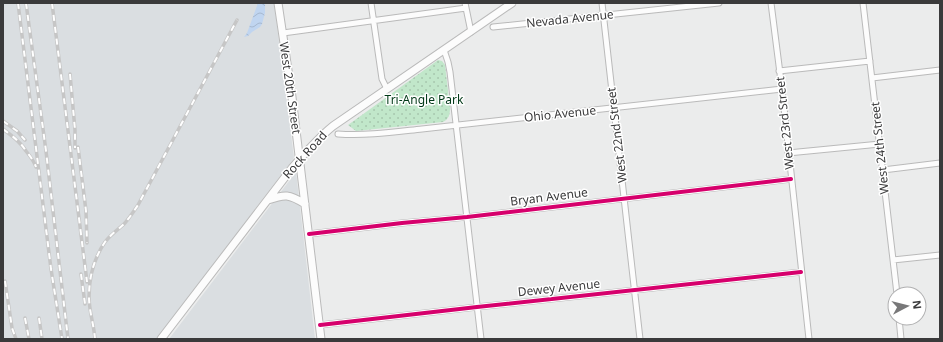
<svg xmlns="http://www.w3.org/2000/svg" width="943" height="342" font-family="'Noto Sans',sans-serif">
  <defs>
    <pattern id="grass-dots" width="8" height="8" patternUnits="userSpaceOnUse"><rect width="8" height="8" fill="#c1e7ca"/><path d="M2 2h.1M6 6h.1" fill="none" stroke="#a7c7ae" stroke-width="1.8" stroke-linecap="round"/></pattern>
    <pattern id="water-waves" width="16" height="10" patternUnits="userSpaceOnUse"><rect width="16" height="10" fill="#c0d5f0"/><path d="M0 5q4-4 8 0t8 0" fill="none" stroke="#a6b8cf"/></pattern>
  </defs>
  <rect width="100%" height="100%" fill="#ebecec"/>
  <path fill="#dadee1" d="M3 3H274L294 158 156 339H3Z
    M296 172 315 339H169Z"/>
  <path fill="url(#grass-dots)" d="M438 60 442 61 445 65 450 108C450 114 449 119 443 122L356 131 348 125Z"/>
  <path fill="url(#water-waves)" d="M258 3H265V13L262 24 260 27 252 32 248 36 244 37 247 33Z"/>
  <g fill="none" stroke-linecap="round" stroke-linejoin="round">
    <g stroke="#bababa" stroke-width="7">
      <path id="street" d="M371 3 382 79 387 89
        M465 3 471 32
        M602 3 640 339
        M771 3 782 89 809 339
        M863 3 897 294
        M493 27 719 3
        M283 33 466 8
        M444 50 448 62 450 72 481 339
        M779 71 870 61
        M872 78 940 70
        M338 134C366 136 394 132 422 129L782 89
        M788 153 880 144
        M883 170 940 163
        M309 234 402 223 467 217 791 179
        M893 260 940 255
        M899 318 901 339
        M320 325 477 307 801 272"/>
    </g>
    <g stroke="#bababa" stroke-width="9">
      <path id="secondary" d="M278 3 292 97 321 339
        M268 200C285 194 289 194 305 204
        M161 339 292 168C305 153 317 139 333 126L512 3"/>
    </g>
    <use href="#street" stroke="#fcfcfc" stroke-width="5"/>
    <use href="#secondary" stroke="#fcfcfc" stroke-width="7"/>
    <g stroke="#c6c6c6" stroke-width="3.5">
      <path id="rail" d="M18 3 51 269 62 339
        M26 3 46 151 68 339
        M52 3 87 282
        M70 74 75 130V148
        M3 121 17 131 25 140
        M3 129C12 136 20 141 26 151 30 156 34 161 36 167
        M78 147 86 211 87 243
        M81 274 85 304
        M5 281 12 328 16 339
        M25 318 29 339
        M39 318 42 339
        M95 339C94 325 89 311 89 297 89 277 94 258 105 242 111 234 119 229 125 223 130 217 134 211 138 205L237 20"/>
    </g>
    <use href="#rail" stroke="#fff" stroke-width="2" stroke-dasharray="6" stroke-linecap="butt"/>
    <g stroke="#fff" stroke-width="6">
      <path id="cycleway" d="M309 234 402 223 467 217 791 179
        M320 325 477 307 801 272"/>
    </g>
    <use href="#cycleway" stroke="#d6006c" stroke-width="4"/>
  </g>
  <g text-anchor="middle" stroke-width="3" stroke-linejoin="round" paint-order="stroke">
    <g font-size="12" fill="#3a3a3b" stroke="#fff">
      <text transform="translate(570 19) rotate(-6)" y="4">Nevada Avenue</text>
      <text transform="translate(290 88) rotate(82)" y="4">West 20th Street</text>
      <text transform="translate(560 114) rotate(-6)" y="4">Ohio Avenue</text>
      <text transform="translate(785 123) rotate(-96)" y="4">West 23rd Street</text>
      <text transform="translate(617 135) rotate(-97)" y="4">West 22nd Street</text>
      <text transform="translate(880 148) rotate(-96)" y="4">West 24th Street</text>
      <text transform="translate(305 155) rotate(-48)" y="4">Rock Road</text>
      <text transform="translate(549 197) rotate(-7)" y="4">Bryan Avenue</text>
      <text transform="translate(559 288) rotate(-6)" y="4">Dewey Avenue</text>
    </g>
    <g font-size="12" fill="#003917" stroke="#fff">
      <text x="424" y="104">Tri-Angle Park</text>
    </g>
  </g>
  <rect width="943" height="342" fill="none" stroke="#3a3a3b" stroke-width="8"/>
  <g transform="translate(907 306) rotate(83)"><circle r="19" fill="#ffffff" stroke="#b0b0b1"/>
  <path d="M0-3L7 15L0 10L-7 15Z" fill="#787879"/>
  <text y="-6" font-size="11" font-weight="bold" text-anchor="middle" fill="#3a3a3b">N</text>
  </g>
</svg>
